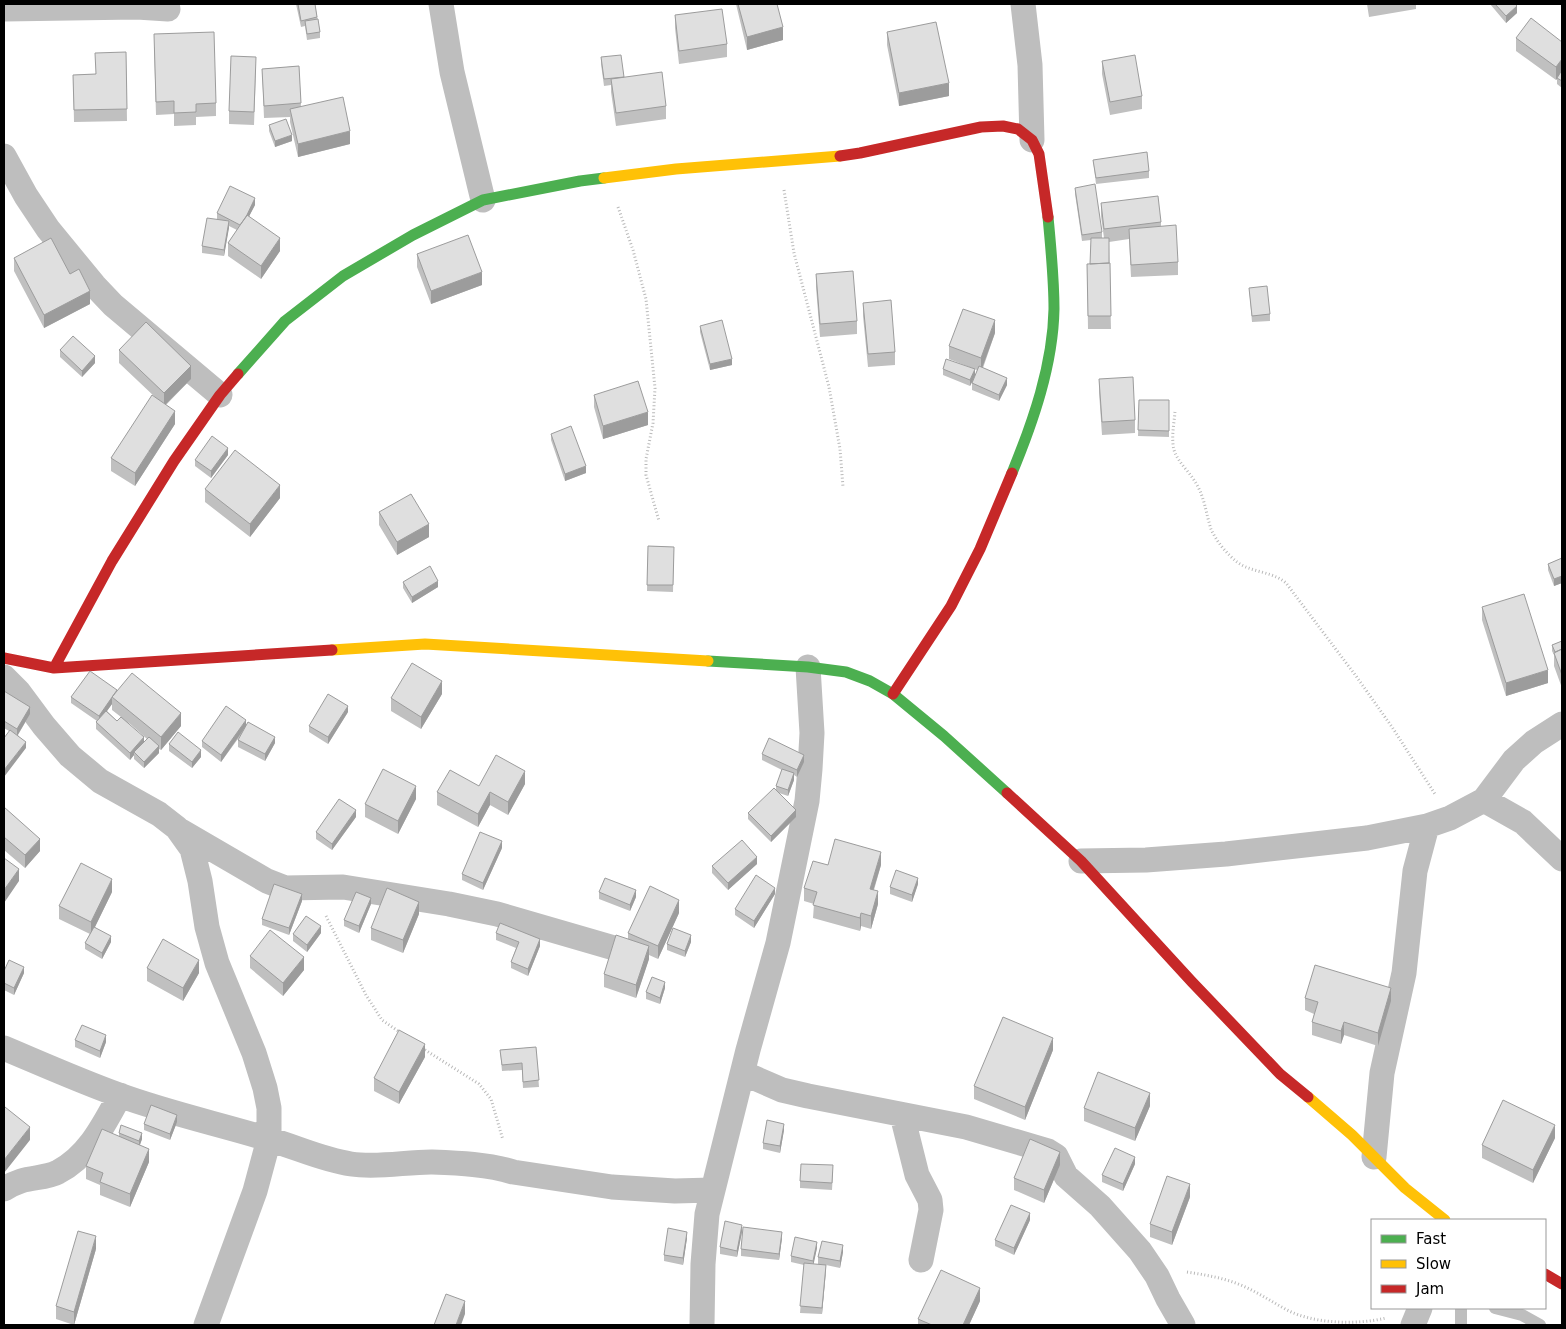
<svg xmlns="http://www.w3.org/2000/svg" width="1566" height="1329" font-family="'DejaVu Sans',sans-serif">
  <rect width="100%" height="100%" fill="#fff"/>
  <g fill="none" stroke-linecap="round" stroke-linejoin="round">
    <path stroke="#b9b9b9" stroke-width="3" stroke-dasharray="1 2.5" stroke-linecap="butt" d="M784 190 794 253 829 387 840 449 843 487
      M618 207 633 250 646 299 655 388 653 423 646 459V475L659 521
      M1175 412C1174 424 1171 438 1174 450 1178 463 1191 473 1197 485 1205 499 1206 514 1211 529 1216 541 1227 554 1237 562 1252 573 1272 571 1286 583L1356 676 1392 727 1435 794
      M326 916 366 995 382 1020 401 1033
      M422 1048 479 1084 491 1099 503 1140
      M1187 1272C1206 1275 1225 1278 1243 1286 1259 1293 1272 1302 1287 1310 1314 1324 1357 1325 1386 1318"/>
    <path stroke="#bebebe" stroke-width="12" d="M1461 1308V1325
      M1495 1308 1522 1315 1540 1325"/>
    <path stroke="#bebebe" stroke-width="25" d="M441 4 452 72 483 200
      M1023 4 1030 65 1032 140
      M4 9 137 7 168 9
      M4 156 26 196 48 229 94 285 113 305 220 395
      M4 677 18 691 44 726 70 756 100 781 159 814 177 828 192 849 200 881 207 927 217 963 254 1053 265 1088 269 1108V1139L255 1191 206 1325
      M1484 800 1523 822 1562 859
      M181 831 267 881 285 888 343 887 449 904 497 914 614 948
      M1081 861 1146 860 1226 854 1367 838 1427 826 1450 818 1484 800 1514 760 1534 742 1562 724
      M4 1048C42 1064 80 1081 119 1095 168 1113 219 1124 268 1139 296 1147 323 1160 351 1164 378 1168 405 1162 431 1162 458 1163 488 1164 513 1172L612 1187 675 1191 712 1190
      M743 1073 782 1090 808 1096 966 1127 1048 1151 1056 1156 1066 1176 1100 1206 1140 1251 1157 1276 1168 1299 1183 1325
      M902 1115 917 1175 930 1200 931 1210 921 1260
      M1374 1157 1382 1073 1404 973 1415 871 1427 826
      M4 1189C9 1186 15 1183 21 1181 33 1177 47 1178 58 1172 89 1156 104 1124 120 1095
      M702 1325 703 1264 707 1214 748 1050 778 943 807 801 810 769 812 733 808 667
      M1413 1325 1420 1308"/>
    <path stroke="#4caf50" stroke-width="11" d="M238 374 285 321 343 276 413 235 483 200 580 181 604 178
      M1012 473C1033 422 1053 365 1054 309 1054 279 1051 248 1048 217
      M708 661 808 667 846 672 870 681 893 694 944 736 1007 793"/>
    <path stroke="#ffc107" stroke-width="11" d="M604 178 676 169 840 156
      M332 650 425 644 708 661
      M1308 1097 1352 1135 1405 1188 1445 1220"/>
    <path stroke="#c62828" stroke-width="11" d="M840 156 860 153 981 127 1003 126 1018 129 1032 140 1039 154 1048 217
      M4 658 54 668 332 650
      M54 668 112 561 174 461 220 395 238 374
      M893 694 951 606 980 549 1012 473
      M1007 793 1081 861 1192 982 1280 1074 1308 1097
      M1545 1274 1562 1284"/>
  </g>
  <path fill="#c0c0c0" fill-rule="evenodd" d="M296 4H315L320 32V38L307 40 305 26 301 27Z
    M736 4H777L783 40 747 50Z
    M1367 4H1416V9L1369 17Z
    M1490 4H1515L1517 13 1506 23Z
    M675 15 727 44V57L679 64 675 28Z
    M887 32 949 96 899 106 887 45Z
    M1516 38 1562 42V88L1557 84V79L1556 80 1516 51Z
    M154 47 216 103V116L196 117V125L174 126V114L156 115Z
    M126 52 127 121 74 122 73 75 95 74Z
    M601 57 624 77 666 106V119L616 126 611 92V85L604 86 601 64Z
    M1102 61 1142 96V109L1110 115 1102 74Z
    M299 66 301 107 350 144 298 157 290 122V117L264 118 262 69Z
    M256 69 254 125 229 124V111Z
    M269 125 292 141 275 147 269 131Z
    M1093 160 1149 171V178L1096 184Z
    M1075 188 1102 232V238H1104L1101 216V203L1161 222V226L1178 262V275L1131 277 1129 239 1109 242 1111 329H1088L1087 264H1090L1091 240 1082 241 1075 194Z
    M255 205 249 216 280 251 261 279 228 256V243L237 230 229 226 224 256 202 253V246L217 219V213Z
    M417 254 482 285 431 304 417 267Z
    M14 258 70 274 90 304 44 328 14 271Z
    M816 274 857 321V334L820 337 816 287Z
    M1249 288 1270 314V321L1252 322Z
    M863 303 895 352V365L868 367 863 316Z
    M700 326 732 365 710 370 700 332Z
    M995 333 983 368 1007 385 999 401 972 390V383L977 370 949 359V346Z
    M60 350 95 363 82 377 60 357Z
    M119 350 191 379 166 405 175 424 135 486 111 471V458L156 398 119 363Z
    M943 369 975 376 970 386 943 375Z
    M1099 379 1135 420V433L1102 435 1099 392Z
    M594 395 648 425 603 439 594 407Z
    M1139 400H1169V437L1138 436Z
    M551 434 586 473 565 481 551 440Z
    M228 455 211 478 195 466V460Z
    M205 489 280 498 250 537 205 502Z
    M379 512 429 537 397 555 379 525Z
    M648 546 674 547 673 592 647 591Z
    M1562 558V583L1554 586 1548 570V564Z
    M403 582 438 587 412 603 403 588Z
    M1482 607 1548 683 1506 696 1482 620Z
    M1562 641V688L1554 666V655L1552 651V645Z
    M4 691 30 714 18 735 26 748 9 731 4 728Z
    M117 691 181 726 161 750 159 749V753L144 768 134 759V755L130 760 96 729V722L97 721 71 703V697ZM112 704V710L121 717 117 721 107 711ZM128 722 147 739 144 742Z
    M442 694 421 729 391 711V698Z
    M348 712 328 744 309 732V726Z
    M246 725 275 743 265 761 238 747V740L243 732 221 762 202 747V741Z
    M169 744 201 757 192 768 169 751Z
    M762 754 804 762 797 777 794 775V780L788 796 779 793 796 817 771 842 748 819V813L776 790V786L782 770 762 760Z
    M525 784 508 815 490 805 478 827 437 805V792Z
    M416 799 398 834 365 817V804Z
    M4 807 40 851 25 868 4 850Z
    M356 817 332 850 316 839V832Z
    M502 848 483 890 462 880V874Z
    M757 864 728 890 712 873V866Z
    M828 865H881L874 890 878 904 871 929 861 926 860 931 813 918 814 904 804 901V888Z
    M918 884 912 902 890 894V887Z
    M112 892 95 927 111 942 102 959 85 949V943L90 934 59 919V906Z
    M599 892 636 897 630 911 599 899Z
    M775 894 754 928 735 915V909Z
    M302 901 289 935 262 925V919Z
    M371 904 359 933 344 926V920Z
    M679 913 658 959 649 955V959L636 998 604 987V974L628 939V933Z
    M419 914 403 953 371 940V928Z
    M321 933 307 952 293 941V934Z
    M496 933 540 946 528 976 511 968V962L516 948 496 940Z
    M691 942 685 957 667 950V944Z
    M250 956 304 970 283 996 250 968Z
    M147 968 199 973 183 1001 147 981Z
    M4 971 24 973 14 995 4 990Z
    M665 988 660 1004 646 999V992Z
    M1305 998 1391 1001 1378 1046 1344 1035 1341 1044 1312 1035V1022L1314 1014 1305 1010Z
    M75 1040 106 1042 100 1058 75 1047Z
    M536 1047 539 1087 523 1088 522 1070 502 1071 500 1050Z
    M1053 1050 1025 1120 974 1099V1086Z
    M425 1057 399 1104 374 1091V1078Z
    M1150 1106 1135 1141 1084 1121V1108Z
    M177 1122 170 1140 144 1130V1124Z
    M784 1130 780 1153 763 1149V1143Z
    M119 1133 142 1139 140 1145 149 1162 130 1207 100 1195V1185L86 1179V1166L119 1136Z
    M1555 1138 1533 1183 1482 1158V1145Z
    M1135 1164 1123 1191 1102 1182V1175Z
    M1060 1165 1044 1203 1014 1190V1178Z
    M833 1172 832 1190 800 1188V1181Z
    M1190 1197 1172 1245 1150 1237V1224Z
    M1030 1220 1014 1255 995 1246V1240Z
    M742 1232 737 1257 720 1254V1247Z
    M687 1238 683 1265 664 1261V1255Z
    M782 1238 779 1260 741 1256V1249Z
    M817 1248 813 1264H822H818V1257L843 1252 840 1268 826 1265 822 1314 800 1313 804 1265 791 1262V1256Z
    M96 1249 74 1325 56 1319V1306Z
    M980 1301 969 1325H918V1319Z"/>
  <path fill="#9c9c9c" d="M1517 6V13L1506 23V16Z
    M783 27V40L747 50V37Z
    M1562 59V72L1556 80V67Z
    M949 83V96L899 106V93Z
    M350 131V144L298 157V144Z
    M292 135V141L275 147V141Z
    M255 198V205L241 232V226Z
    M229 221V228L224 256V250Z
    M280 238V251L261 279V266Z
    M482 272V285L431 304V291Z
    M90 291V304L44 328V315Z
    M995 320V333L981 371V358Z
    M95 356V363L82 377V371Z
    M732 359V365L710 370V364Z
    M191 366V379L164 406V393Z
    M975 369V376L970 386V380Z
    M1007 378V385L999 401V395Z
    M175 411V424L135 486V473Z
    M648 412V425L603 439V426Z
    M228 448V455L211 478V471Z
    M586 466V473L565 481V474Z
    M280 485V498L250 537V524Z
    M429 524V537L397 555V542Z
    M1562 576V583L1554 586V579Z
    M438 581V587L412 603V597Z
    M1548 670V683L1506 696V683Z
    M442 681V694L421 729V717Z
    M112 697V704L99 722V716Z
    M348 706V712L328 744V737Z
    M30 707V714L17 736V729Z
    M181 713V726L161 750V737Z
    M246 720V726L221 762V755Z
    M144 737V744L134 752V755L130 760V753Z
    M275 737V743L265 761V754Z
    M26 742V748L4 777V770Z
    M159 746V753L144 768V762Z
    M201 750V757L192 768V762Z
    M804 755V762L797 777V770Z
    M525 771V784L508 815V802Z
    M794 773V780L788 796V790Z
    M416 786V799L398 834V821Z
    M490 792V805L478 827V814Z
    M356 810V817L332 850V844Z
    M796 810V817L771 842V836Z
    M40 839V851L25 868V855Z
    M502 841V848L483 890V883Z
    M881 852V865L870 901V889Z
    M757 857V864L728 890V883Z
    M19 869V881L4 903V890Z
    M918 878V884L912 902V895Z
    M112 879V892L91 935V922Z
    M775 888V894L754 928V921Z
    M636 890V897L630 911V905Z
    M878 891V904L871 929V916Z
    M302 894V901L289 935V928Z
    M371 898V904L359 933V926Z
    M679 900V913L658 959V946Z
    M419 902V914L403 953V940Z
    M861 913V926L860 931V918Z
    M321 926V933L307 952V945Z
    M691 935V942L685 957V951Z
    M111 936V942L102 959V953Z
    M540 939V946L528 976V969Z
    M649 946V959L636 998V985Z
    M304 957V970L283 996V983Z
    M199 960V973L183 1001V988Z
    M24 967V973L14 995V988Z
    M665 982V988L660 1004V998Z
    M1391 988V1001L1378 1046V1033Z
    M1344 1022V1035L1341 1044V1031Z
    M106 1035V1042L100 1058V1051Z
    M1053 1038V1050L1025 1120V1107Z
    M425 1044V1057L399 1104V1092Z
    M1150 1093V1106L1135 1141V1128Z
    M177 1115V1122L170 1140V1134Z
    M784 1124V1130L780 1153V1146Z
    M1555 1125V1138L1533 1183V1170Z
    M30 1127V1140L4 1173V1160Z
    M142 1133V1139L139 1147V1141Z
    M149 1149V1162L130 1207V1194Z
    M1060 1152V1165L1044 1203V1190Z
    M1135 1157V1164L1123 1191V1184Z
    M1190 1184V1197L1172 1245V1232Z
    M1030 1213V1220L1014 1255V1248Z
    M742 1225V1232L737 1257V1251Z
    M687 1232V1238L683 1265V1258Z
    M782 1232V1238L779 1260V1254Z
    M96 1236V1249L74 1325V1312Z
    M817 1242V1248L813 1267V1261Z
    M843 1245V1252L840 1268V1261Z
    M826 1265V1271L822 1314V1308Z
    M980 1288V1301L969 1325H963Z
    M465 1301V1314L461 1325H456Z"/>
  <path fill="#dfdfdf" stroke="#9c9c9c" d="M298 4H315L317 17 301 21Z
    M738 4H777L783 27 747 37Z
    M1495 4H1515L1517 6 1506 16Z
    M722 9 727 44 679 51 675 15Z
    M1531 18 1562 42V59L1556 67 1516 38Z
    M318 19 320 32 307 34 305 21Z
    M936 22 949 83 899 93 887 32Z
    M214 32 216 103 196 104V112L174 113V101L156 102 154 34Z
    M126 52 127 109 74 110 73 75 96 74 95 53Z
    M621 55 624 77 604 79 601 57Z
    M1135 55 1142 96 1110 102 1102 61Z
    M231 56 256 57 254 112 229 111Z
    M299 66 301 103 264 106 262 69Z
    M1562 70V81L1557 78Z
    M662 72 666 106 616 113 611 79Z
    M343 97 350 131 298 144 290 109Z
    M286 119 292 135 275 141 269 125Z
    M1147 152 1149 171 1096 178 1093 160Z
    M1095 184 1102 232 1082 235 1075 188Z
    M230 186 255 198 246 217 240 225 217 213Z
    M1158 196 1161 222 1104 229 1101 203Z
    M247 215 280 238 261 266 228 243Z
    M207 218 229 221 224 250 202 246Z
    M1176 225 1178 262 1131 265 1129 229Z
    M468 235 482 272 431 291 417 254Z
    M51 238 70 274 79 269 90 291 44 315 14 258Z
    M1091 238H1109V263L1090 264Z
    M1110 263 1111 316H1088L1087 264Z
    M853 271 857 321 820 324 816 274Z
    M1267 286 1270 314 1252 316 1249 288Z
    M891 300 895 352 868 354 863 303Z
    M963 309 995 320 981 358 949 346Z
    M722 320 732 359 710 364 700 326Z
    M146 322 191 366 164 393 119 350Z
    M73 336 95 356 82 371 60 350Z
    M946 359 975 369 970 380 943 369Z
    M979 366 1007 378 999 395 972 383Z
    M1133 377 1135 420 1102 422 1099 379Z
    M638 381 648 412 603 426 594 395Z
    M152 395 175 411 135 473 111 458Z
    M1139 400H1169V431L1138 430Z
    M571 426 586 466 565 474 551 434Z
    M212 436 228 448 211 471 195 460Z
    M235 450 280 485 250 524 205 489Z
    M411 494 429 524 397 542 379 512Z
    M648 546 674 547 673 585H647Z
    M1562 558V576L1554 579 1548 564Z
    M430 566 438 581 412 597 403 582Z
    M1524 594 1548 670 1506 683 1482 607Z
    M1562 641V649L1555 652 1552 645Z
    M1562 649V675L1554 653Z
    M412 663 442 681 421 717 391 698Z
    M90 671 117 690 99 716 71 697Z
    M132 673 181 713 161 737 112 697Z
    M4 691 30 707 17 729 4 721Z
    M328 694 348 706 328 737 309 726Z
    M226 706 246 720 221 755 202 741Z
    M106 711 117 721 121 717 144 737 130 753 96 722Z
    M248 722 275 737 265 754 238 740Z
    M10 730 26 742 4 770V738Z
    M178 732 201 750 192 762 169 744Z
    M149 737 159 746 144 762 134 752Z
    M769 738 804 755 797 770 762 754Z
    M496 755 525 771 508 802 490 792 478 814 437 792 450 770 479 786Z
    M383 769 416 786 398 821 365 804Z
    M782 769 794 773 788 790 776 786Z
    M774 788 796 810 771 836 748 813Z
    M339 799 356 810 332 844 316 832Z
    M4 807 40 839 25 855 4 837Z
    M480 832 502 841 483 883 462 874Z
    M835 839 881 852 870 889 878 891 871 916 861 913 860 918 813 905 817 892 804 888 813 861 828 865Z
    M742 840 757 857 728 883 712 866Z
    M4 858 19 869 4 890Z
    M81 863 112 879 91 922 59 906Z
    M896 870 918 878 912 895 890 887Z
    M756 875 775 888 754 921 735 909Z
    M605 878 636 890 630 905 599 892Z
    M274 884 302 894 289 928 262 919Z
    M650 886 679 900 658 946 628 933Z
    M387 888 419 902 403 940 371 928Z
    M356 892 371 898 359 926 344 920Z
    M306 916 321 926 307 945 293 934Z
    M500 923 540 939 528 969 511 962 519 942 496 933Z
    M94 927 111 936 102 953 85 943Z
    M673 928 691 935 685 951 667 944Z
    M270 930 304 957 283 983 250 956Z
    M616 935 649 946 636 985 604 974Z
    M163 939 199 960 183 988 147 968Z
    M9 960 24 967 14 988 4 983V971Z
    M1315 965 1391 988 1378 1033 1344 1022 1341 1031 1312 1022 1318 1002 1305 998Z
    M652 977 665 982 660 998 646 992Z
    M1003 1017 1053 1038 1025 1107 974 1086Z
    M82 1025 106 1035 100 1051 75 1040Z
    M399 1030 425 1044 399 1092 374 1078Z
    M536 1047 539 1080 523 1082 522 1063 502 1065 500 1050Z
    M1098 1072 1150 1093 1135 1128 1084 1108Z
    M1503 1100 1555 1125 1533 1170 1482 1145Z
    M151 1105 177 1115 170 1134 144 1124Z
    M5 1107 30 1127 4 1160V1108Z
    M767 1120 784 1124 780 1146 763 1143Z
    M121 1125 142 1133 139 1141 119 1133Z
    M102 1129 149 1149 130 1194 100 1182 103 1173 86 1166Z
    M1030 1139 1060 1152 1044 1190 1014 1178Z
    M1115 1148 1135 1157 1123 1184 1102 1175Z
    M801 1164 833 1165 832 1183 800 1181Z
    M1167 1176 1190 1184 1172 1232 1150 1224Z
    M1011 1205 1030 1213 1014 1248 995 1240Z
    M725 1221 742 1225 737 1251 720 1247Z
    M743 1227 782 1232 779 1254 741 1249Z
    M668 1228 687 1232 683 1258 664 1255Z
    M78 1231 96 1236 74 1312 56 1306Z
    M795 1237 817 1242 813 1261 791 1256Z
    M822 1241 843 1245 840 1261 818 1257Z
    M804 1263 826 1265 822 1308 800 1306Z
    M941 1270 980 1288 963 1325H932L918 1319Z
    M446 1294 465 1301 456 1325H434Z"/>
  <rect width="1566" height="1329" fill="none" stroke="#000000" stroke-width="10"/>
  <rect x="1371" y="1219" width="175" height="90" fill="#ffffff" stroke="#999999"/>
  <rect x="1381" y="1235" width="25" height="8" fill="#4caf50" stroke="#999999"/>
  <text x="1416" y="1244" font-size="15" fill="#000000">Fast</text>
  <rect x="1381" y="1260" width="25" height="8" fill="#ffc107" stroke="#999999"/>
  <text x="1416" y="1269" font-size="15" fill="#000000">Slow</text>
  <rect x="1381" y="1285" width="25" height="8" fill="#c62828" stroke="#999999"/>
  <text x="1416" y="1294" font-size="15" fill="#000000">Jam</text>
</svg>
